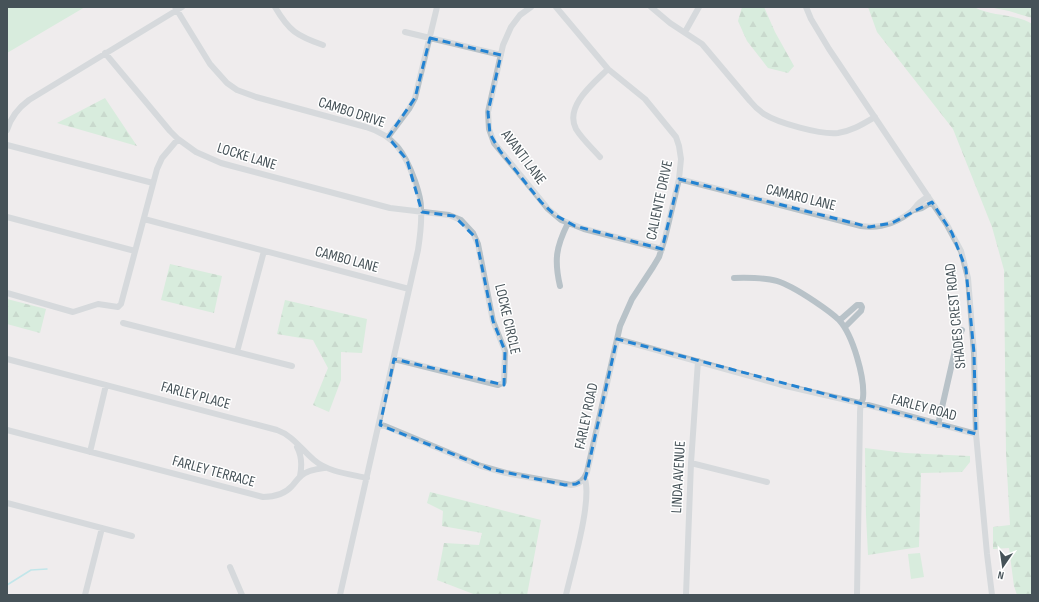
<svg xmlns="http://www.w3.org/2000/svg" width="1039" height="602" font-family="'Sofia Sans Condensed',sans-serif">
  <defs>
    <pattern id="forest-firs" width="22" height="20" patternUnits="userSpaceOnUse"><rect width="22" height="20" fill="#bcebc9"/><path d="M5 1l3.5 6h-7zM16 11l3.5 6h-7z" fill="#9bc1a6"/></pattern>
  </defs>
  <rect width="100%" height="100%" fill="#efeced"/>
  <path fill="url(#forest-firs)" d="M742 7H764L775 32 794 66 788 73 768 68 747 41 738 21Z
    M868 7H974C992 17 1014 13 1032 24V595H1017L1014 586 1009 548 993 549V527L1010 525 1006 453 1004 270 992 227 953 129 877 32Z
    M989 7H1032V18L1009 11Z
    M105 98 137 146 57 123Z
    M170 264 222 276 214 313 161 300Z
    M7 299 46 309 40 333 7 324Z
    M285 300 367 319 362 353 341 352V380L329 412 313 405 328 368 313 340 277 334Z
    M865 448 905 453 970 456V462L962 472 921 473 919 547 868 555 866 515Z
    M430 492 541 520 527 595H476L437 580 444 543 479 545 482 533 442 526 443 511 427 503Z"/>
  <path fill="#bcebc9" d="M7 7H85L7 53Z
    M920 553 924 577 911 579 908 554Z"/>
  <g fill="none" stroke-linecap="round" stroke-linejoin="round">
    <path stroke="#8cdde6" stroke-width="1.5" d="M7 585 31 570 47 569"/>
    <path stroke="#b8c2c8" stroke-width="6" d="M175 7 210 64 227 83 237 90 256 97 366 127C395 136 405 153 415 181 418 190 421 198 421 208 422 222 420 237 418 250L340 595
      M275 7C289 31 297 36 323 45
      M531 7 520 15 511 27 503 45 488 112 489 129 494 143 548 209 561 220 584 229 662 249
      M651 7 670 23 702 44 750 101C754 106 758 110 764 114 778 123 821 135 838 133 852 131 863 124 875 117
      M806 7 811 19 829 49 947 225 961 251 968 278 974 353 976 434 987 554 992 595
      M405 32 501 55
      M685 32 699 7
      M105 53 170 131 178 139 196 152 221 163 232 166 390 208 449 215 461 220 473 233 478 244 493 321 505 351 504 382 498 385 394 359
      M7 130C11 117 18 108 29 100L182 7
      M388 137 409 109 415 98 437 7
      M7 145 153 183
      M600 157C592 148 582 139 576 129 564 106 594 83 608 69
      M679 179 861 226C880 229 897 223 912 211 914 209 916 207 918 204 921 201 925 199 928 196
      M914 210 922 208 932 202
      M7 217 135 251
      M144 219 409 289
      M734 278C774 277 781 279 814 301 823 307 832 313 839 320 853 335 865 378 863 398 863 400 861 402 861 404 860 407 860 412 860 416L857 595
      M560 286C554 260 556 247 568 223
      M7 293 73 312 98 304 118 307 121 304 157 169 162 158 178 139
      M840 320 857 305H861L862 307 861 311 845 327
      M123 323 292 366
      M617 339 786 386 868 405 976 434
      M237 352 264 251
      M7 359 277 430C292 435 302 450 314 460 328 472 349 474 367 478
      M380 425 385 426 481 466 506 473 571 485C580 484 584 480 587 472L620 326 632 299 653 267 659 257 665 238 679 179 681 159 679 146 676 137 645 99 608 69 556 7
      M938 425 958 337 962 330
      M7 430 263 497C274 497 284 495 292 486 295 483 297 479 301 476 307 470 317 469 325 468
      M297 447C302 456 302 466 300 476
      M90 452 106 385
      M691 463 767 482
      M7 503 132 536
      M230 567 242 595
      M85 595 102 528
      M566 595C572 568 592 503 585 479
      M686 595 691 463 698 361"/>
  </g>
  <path d="M0 0H1039V602H0ZM430 38 501 55 488 112 490 134 500 151 541 202 555 215 575 226 662 249 679 179 869 227 892 223 932 202 952 233 966 269 974 353 976 434 617 339 587 472 585 479 576 484 565 485 490 469 380 425 394 359 504 385 505 351 493 321 476 238 454 216 422 212 407 160 388 137 415 98Z" fill="#efeced" fill-opacity=".55" fill-rule="evenodd"/>
  <path fill="none" stroke="#2383d2" stroke-width="3" stroke-dasharray="8 5" stroke-linejoin="round" d="M430 38 501 55 488 112 490 134 500 151 541 202 555 215 575 226 662 249 679 179 869 227 892 223 932 202 952 233 966 269 974 353 976 434 617 339 587 472 585 479 576 484 565 485 490 469 380 425 394 359 504 385 505 351 493 321 476 238 454 216 422 212 407 160 388 137 415 98Z"/>
  <g text-anchor="middle" stroke-width="3" stroke-linejoin="round" paint-order="stroke">
    <g font-size="15" fill="#465258" stroke="#fff">
      <text transform="translate(352 112) rotate(18)" y="5">CAMBO DRIVE</text>
      <text transform="translate(247 156) rotate(17)" y="5">LOCKE LANE</text>
      <text transform="translate(524 157) rotate(53)" y="5">AVANTI LANE</text>
      <text transform="translate(801 197) rotate(14)" y="5">CAMARO LANE</text>
      <text transform="translate(659 200) rotate(-78)" y="5">CALIENTE DRIVE</text>
      <text transform="translate(347 259) rotate(15)" y="5">CAMBO LANE</text>
      <text transform="translate(955 316) rotate(-96)" y="5">SHADES CREST ROAD</text>
      <text transform="translate(508 319) rotate(77)" y="5">LOCKE CIRCLE</text>
      <text transform="translate(196 395) rotate(15)" y="5">FARLEY PLACE</text>
      <text transform="translate(924 407) rotate(15)" y="5">FARLEY ROAD</text>
      <text transform="translate(586 416) rotate(-78)" y="5">FARLEY ROAD</text>
      <text transform="translate(214 471) rotate(15)" y="5">FARLEY TERRACE</text>
      <text transform="translate(678 477) rotate(-87)" y="5">LINDA AVENUE</text>
    </g>
  </g>
  <rect width="1039" height="602" fill="none" stroke="#465258" stroke-width="16"/>
  <g transform="translate(1003 566) rotate(193)" stroke="#ffffff" stroke-width="3" paint-order="stroke">
  <path d="M0-3L7 15L0 10L-7 15Z" fill="#465258"/>
  <text y="-6" font-size="11" font-weight="bold" text-anchor="middle" fill="#465258">N</text>
  </g>
</svg>
